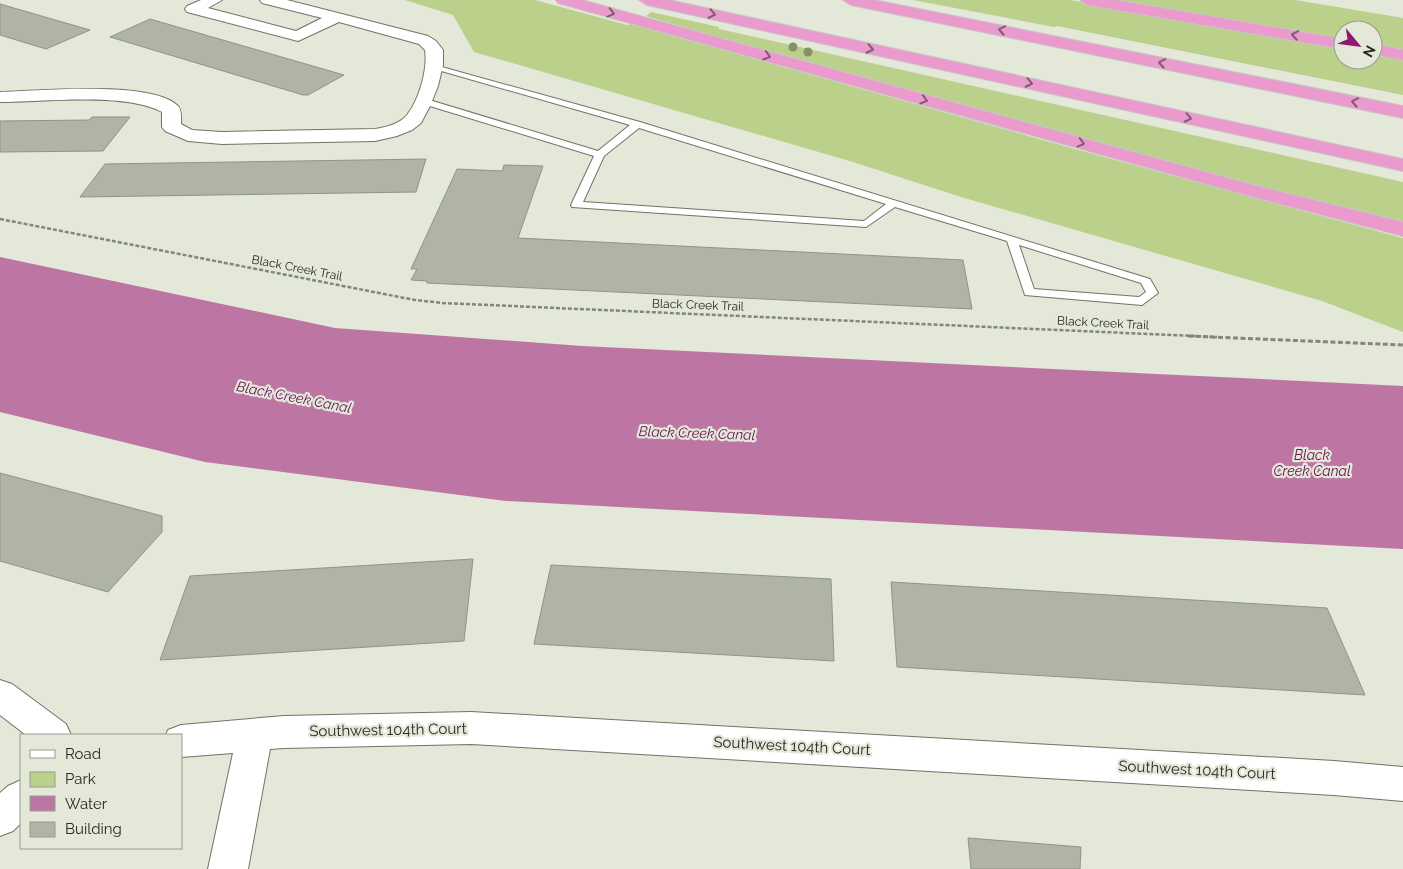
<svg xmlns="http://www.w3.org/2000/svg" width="1403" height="869" font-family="Raleway,sans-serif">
  <rect width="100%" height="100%" fill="#e3e8d9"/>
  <path fill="#bad08b" d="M405 0H535L627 25 631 24 1075 149 1403 238V332L1322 301 961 197 853 162 474 52 453 15Z
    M913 0H1070L1343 47V60H1373V53L1403 59V95L1057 26 1054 27Z
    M1115 0H1295L1403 18V50L1373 44V30H1343V39Z
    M651 12 719 27V29L1403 182V224L1203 172 725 40 646 16Z"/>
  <path fill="#bd75a4" d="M0 257 335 328 582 346 1403 386V549L506 501 205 462 0 412Z"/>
  <path fill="#afb4a5" stroke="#8f9486" d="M0 4 90 30 46 49 0 35Z
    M150 19 344 75 308 95H303L110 37Z
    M92 117H130L103 151 0 152V121L89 120Z
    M426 159 416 192 80 197 105 164Z
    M504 165 543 166 518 238 963 260 972 309 427 283V281L411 280 417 269H411L457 169 502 171Z
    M0 473 162 516V532L108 592 0 561Z
    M473 559 464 641 160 660 190 576Z
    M551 565 831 579 834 661 534 644Z
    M891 582 1327 608 1365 695 897 667Z
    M968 838 1081 847 1080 869H971Z"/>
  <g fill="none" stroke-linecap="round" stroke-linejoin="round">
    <g stroke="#6f7466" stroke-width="2">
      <path id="lane" d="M431 64 640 122 1150 279 1158 293 1142 305 1025 295 1007 241 895 207 866 227 572 207 571 205 594 156 420 103V99H426L598 151 630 125 431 68ZM639 128 886 204 864 221 583 202 604 156ZM1019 245 1141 283 1146 292 1139 297 1034 289Z"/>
    </g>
    <g stroke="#6f7466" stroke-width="2">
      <path id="street" d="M201 0H222L208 8 296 31 322 18 262 3 260 0H287L428 36 436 41 443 50V65L438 86 430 106 421 123 412 130 397 136 375 141 222 144 188 141 165 131 162 127V112C126 92 43 102 0 102V92C38 91 152 80 178 106 182 110 181 119 181 124L192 130 222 132 375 129C386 127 400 124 407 115 419 100 428 69 425 50L419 44 339 22 298 41 187 12 185 9 187 6Z
        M0 680 12 684 66 724 71 735H26L0 715Z
        M471 712 1334 761 1403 767V801L1334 795 471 744 284 748 270 749 248 869H208L233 753 181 757V735H166L168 730 181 725 284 716Z
        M21 780V823L13 831 0 836V793L8 786Z"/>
    </g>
    <g stroke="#c7c7c6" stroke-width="2">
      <path id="highway" d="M556 0H582L1253 185 1403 222V236L1239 193 558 3Z
        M639 0H669L1403 159V171L647 5Z
        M843 0H874L1403 106V118L851 5Z
        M1080 0H1115L1343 39V49L1088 5Z
        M1373 44 1403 50V60L1373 54Z"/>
    </g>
    <path stroke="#82867c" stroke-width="2.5" stroke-dasharray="4 2" stroke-linecap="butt" d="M0 219 415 300 443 303 1217 337"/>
    <path stroke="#82867c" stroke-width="3" stroke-dasharray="5 2.5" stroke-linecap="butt" d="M1188 336 1403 345"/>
    <use href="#lane" fill="#fff" fill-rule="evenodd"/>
    <use href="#street" fill="#fff" fill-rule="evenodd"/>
    <use href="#highway" fill="#eb9ace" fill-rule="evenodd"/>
  </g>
  <g fill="#869069">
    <circle cx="793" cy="47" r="4.5"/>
    <circle cx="808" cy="52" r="4.5"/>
  </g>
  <defs><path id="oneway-chevron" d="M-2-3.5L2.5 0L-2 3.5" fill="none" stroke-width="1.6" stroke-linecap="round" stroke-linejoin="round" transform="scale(1.25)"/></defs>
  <g stroke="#7f5c70">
    <use href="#oneway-chevron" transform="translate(611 13) rotate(15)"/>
    <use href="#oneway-chevron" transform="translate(712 14) rotate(12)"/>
    <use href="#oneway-chevron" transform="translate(1002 30) rotate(-169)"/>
    <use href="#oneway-chevron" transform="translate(1295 35) rotate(-170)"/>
    <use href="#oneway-chevron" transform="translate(870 49) rotate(12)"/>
    <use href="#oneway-chevron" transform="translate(767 56) rotate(16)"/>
    <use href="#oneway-chevron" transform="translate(1162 63) rotate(-169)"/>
    <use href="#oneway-chevron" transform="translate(1029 83) rotate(12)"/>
    <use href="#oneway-chevron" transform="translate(924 100) rotate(16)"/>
    <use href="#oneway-chevron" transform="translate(1355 102) rotate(-169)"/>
    <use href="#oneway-chevron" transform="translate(1188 118) rotate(12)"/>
    <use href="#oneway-chevron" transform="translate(1081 143) rotate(15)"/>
  </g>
  <g text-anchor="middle" stroke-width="4.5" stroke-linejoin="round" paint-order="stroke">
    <g font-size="12" fill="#272923" stroke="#e3e8d9">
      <text transform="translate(297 268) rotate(11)" y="4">Black Creek Trail</text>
      <text transform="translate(698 305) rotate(2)" y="4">Black Creek Trail</text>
      <text transform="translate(1103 323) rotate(3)" y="4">Black Creek Trail</text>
    </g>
    <g font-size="14" font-style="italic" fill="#660e50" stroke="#e3e8d9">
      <text transform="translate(294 397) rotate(11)" y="5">Black Creek Canal</text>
      <text transform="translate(697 433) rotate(2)" y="5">Black Creek Canal</text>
      <text x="1312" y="460">Black<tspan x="1312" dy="16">Creek Canal</tspan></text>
    </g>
    <g font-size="15" fill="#272923" stroke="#e3e8d9">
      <text transform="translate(388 730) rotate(-1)" y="5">Southwest 104th Court</text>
      <text transform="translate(792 746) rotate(3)" y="5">Southwest 104th Court</text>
      <text transform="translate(1197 770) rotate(3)" y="5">Southwest 104th Court</text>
    </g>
  </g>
  <rect x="20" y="734" width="162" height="115" fill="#e3e8d9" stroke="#989c90"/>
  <rect x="30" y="750" width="25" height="8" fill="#ffffff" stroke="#989c90"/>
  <text x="65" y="759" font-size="15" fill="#272923">Road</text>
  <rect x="30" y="772" width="25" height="15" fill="#bad08b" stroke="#989c90"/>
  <text x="65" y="784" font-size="15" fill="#272923">Park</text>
  <rect x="30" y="796" width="25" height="15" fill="#bd75a4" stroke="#989c90"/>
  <text x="65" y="809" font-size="15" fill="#272923">Water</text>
  <rect x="30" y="822" width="25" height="15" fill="#afb4a5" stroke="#989c90"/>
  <text x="65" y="834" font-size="15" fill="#272923">Building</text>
  <g transform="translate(1358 45) rotate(119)"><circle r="24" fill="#e3e8d9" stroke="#989c90"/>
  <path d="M0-4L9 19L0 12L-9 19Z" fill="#921673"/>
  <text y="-8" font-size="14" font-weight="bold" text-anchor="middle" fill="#272923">N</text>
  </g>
</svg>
